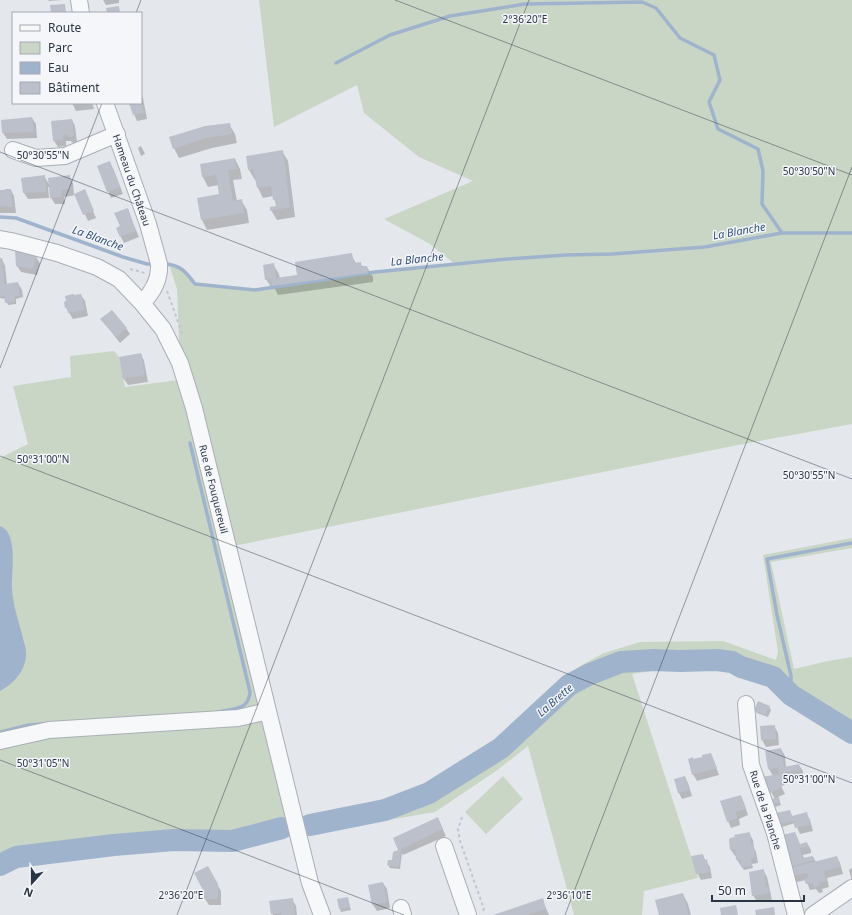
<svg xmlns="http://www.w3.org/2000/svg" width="852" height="915" font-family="'Noto Sans',sans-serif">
  <rect width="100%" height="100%" fill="#e4e7ec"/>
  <path fill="#c9d6c5" d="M259 0H852V424L738 445 228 547 294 815 220 833 106 835 10 851 0 854V458L28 444 13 386 71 377 70 356 114 351 119 357 125 387 186 379 180 363 177 289 169 264 183 270 195 284 255 290 368 273 455 264 430 244 384 219 473 181 419 157 364 113 357 85 274 127Z
    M852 538V548L771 562 794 669 828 661 852 657V739L808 711 776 688 745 674 716 670 666 669 632 674 698 878 644 891 642 915H574L528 746 496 771 435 812 312 833 309 815 374 802 422 789 492 743 512 726 551 687 580 666 604 653 640 642 723 641 776 660 778 652 763 555Z
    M503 776 523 799 486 834 465 812Z"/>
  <path fill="#9fb4cc" d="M0 526C19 533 11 573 12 589 13 604 18 620 22 634 23 640 26 647 26 652 27 669 14 684 0 691Z"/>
  <path fill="#0003" d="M48 0H62L49 1Z
    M103 0H119V3L106 5Z
    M141 94 143 98 147 119 137 121 129 103H141Z
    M72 103H92L94 109 76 111Z
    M32 118 36 124 37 138 7 139 3 133Z
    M72 120 75 126 77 142 73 143 71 141H66V146L58 147 54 141Z
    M229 124 235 134 237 143 212 148 179 158 174 148Z
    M141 146 145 154 141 156 138 148Z
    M282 151 288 161 295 217 277 220 271 210 277 207 273 196 263 198 258 188 256 179 255 180 249 170Z
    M235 159 240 169 242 179 233 180 237 201 241 200 247 210 249 223 207 230 202 220 198 199 220 195 219 185 208 187 203 177 201 165Z
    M98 166 113 168 123 194 111 198Z
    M44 176 50 186 69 176 73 183 74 195 84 191 96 218 88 221 76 195 64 197 65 204H55L51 198 50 187H48L49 198 28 199 24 193 22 179Z
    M11 190 14 196 16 213H0V191Z
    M127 209 139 237 124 243 121 237V227Z
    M351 255 356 263H360L363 267H367L373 277V282L278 295 275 289H272L266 279 273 264 279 274 280 279 298 276Z
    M36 257 40 263 37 275 21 272 17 266Z
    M0 259H2L5 266 7 284 18 283 22 290 23 297 16 299V304L8 305 6 299 0 298Z
    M81 295 85 301 88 316 73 319 66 308Z
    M102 320 126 328 130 334 120 343Z
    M141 354 144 361 148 382 128 385 124 379 121 358Z
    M769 707 771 710 768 717 757 713 755 710Z
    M774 726 778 733 779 745 766 747 762 740 761 727Z
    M781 749 785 756 786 767 799 765 803 771V777L783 780 785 785 781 786 785 794 778 797 781 805 775 807 774 804 775 799 763 777 773 776 769 769 767 752Z
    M711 754 719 775 697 781 693 774V760L704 757Z
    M685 777 688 783 692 796 682 799 679 793 675 780Z
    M741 796 744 803 748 815 739 819 740 825 731 828 728 821Z
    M790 811 792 817 806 813 810 820 813 831 800 834 795 823 782 827 778 814Z
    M438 819 446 836 403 855 402 853 400 869 390 868 388 865 389 861H393L400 850 395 839Z
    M749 833 753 840 754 848 756 852 758 863 752 864 753 868 744 870 737 860 736 856H735L731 850 736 838Z
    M795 833 800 845 807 843 811 850V853L803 855 804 859 813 857 816 862 837 857 840 863 843 874 827 878 829 887 822 889 823 892 819 893 816 889 810 890 806 880 797 882 793 876 791 866Z
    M702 855 710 867 712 878 701 880 697 873Z
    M207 867 221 891V905H209L205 899Z
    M852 868V881L849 870Z
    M763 870 767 877 772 900 757 902 753 895Z
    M383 883 387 889 390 908 377 911 373 905Z
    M683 894 688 904 691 915H660Z
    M347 898 351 910 341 912 340 909Z
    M292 899 296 906 297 915H273L272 913Z
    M542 899 549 915H496Z"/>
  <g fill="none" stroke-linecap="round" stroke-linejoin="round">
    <path stroke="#9fb4cc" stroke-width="3.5" d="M336 63 390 35 450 16 525 4 642 2 656 8 680 38 714 55 720 80 709 102 718 129 758 149 763 171 762 204 782 233
      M0 217 16 218 123 257 147 264H155
      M163 264C180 264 186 272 195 284L255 290 375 272 507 259 566 255 612 254 705 247 782 233H852
      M190 443 250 692C249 709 235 709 222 711
      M791 695V676L777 615 767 559 852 543
      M0 732 29 725 42 724"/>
    <path stroke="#9fb4cc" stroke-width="22" d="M310 825 385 810 429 793 501 748 569 685 590 674 621 662 654 660 680 661 717 660 732 662 741 667 773 677 791 695 852 733
      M0 865 16 857 114 845 174 840 232 841 282 828"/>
  </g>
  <path fill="#bbc0ca" d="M65 4 66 13H51L50 5Z
    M119 6 120 13H107L106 8Z
    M129 103H142L144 113 133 115Z
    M32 117 34 132 2 133 1 120Z
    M72 119 74 136 68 137V134L63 135V140L53 141 51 121Z
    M230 123 232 134 206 138 173 149 169 137 205 126Z
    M283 150 290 207 270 211V207L276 206 275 200H273L271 186 257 188 253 169 248 170 246 156Z
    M235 158 237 169 228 170 233 201 242 199 244 213 201 220 197 198 219 194 216 175 202 177 200 164Z
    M110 161 120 187 107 192 97 166Z
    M45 175 46 192 23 193 21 178Z
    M70 175 71 189 61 190 62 197 50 198 48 178Z
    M5 189H11L13 207 0 206V190H5Z
    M85 189 94 211 83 215 74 194Z
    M128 208 136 231 120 237 116 228 120 226 114 213Z
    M15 250 37 256 33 269 16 266Z
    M352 253 354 263 361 262V266H367L368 273 272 286 271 279 265 280 263 265 274 263 276 278 297 275 295 262Z
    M0 258H2L5 284 18 282 20 296H15V302L5 303 4 296 0 297Z
    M73 294 74 295 81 294 85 310 68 313 67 308H65L64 302 66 301 65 296Z
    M112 310 127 328 116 337 100 319Z
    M141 353 145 375 123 379 119 357Z
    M758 701 770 706 766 715 754 710Z
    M775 725 776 739 761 740 760 726Z
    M781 748 784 767 799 764 800 770 781 773 784 782 780 783 782 787 770 793 762 777 779 774 778 768 768 769 765 751Z
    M711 753 717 768 692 775 688 759 693 757V759L702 757V755Z
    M685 776 689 790 678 793 674 779Z
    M741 795 745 809 736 812 737 818 727 822 720 801Z
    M779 797 780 802 773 804 771 799Z
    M790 810 792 816 807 812 810 825 795 828 793 821 779 824 776 813Z
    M438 817 443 829 401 849 399 867 387 865 388 860H392L393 852 398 850 393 838Z
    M750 832 751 845 753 844 755 857 751 858 752 866 741 867 740 860H736L735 851 737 849 730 850 729 840 730 838 735 837 734 835Z
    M795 832 800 844 807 842 808 847 800 848 802 858 813 856 814 860 790 867 782 835Z
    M703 854 705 860 707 859 709 872 696 874 691 856Z
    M837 856 840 867 824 871 826 881 819 882 820 885 814 887 813 883 806 884 804 879 809 878 807 873 792 876 790 868Z
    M208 866 218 884V899H204V892L194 873Z
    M764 869 766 887H768L769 893 752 896 749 872Z
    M383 882 387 902 372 905 368 885Z
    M683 893 689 915H659L655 900Z
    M348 897 350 907 339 909 337 899Z
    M293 898 295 915H281V913L271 914 269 901Z
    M543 898 546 909 527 915H493Z
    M736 905 738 915H721L720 908Z
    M774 907 775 915H756L755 910Z"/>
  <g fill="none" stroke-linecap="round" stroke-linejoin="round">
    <g stroke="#a9aeb7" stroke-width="18">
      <path id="minor" d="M79 0 81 13
        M105 103 148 224 159 264C160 279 153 292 142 303
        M13 150 36 158 65 156 117 134
        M0 239 11 241 57 253 97 267 119 279 142 303 163 329 180 363 194 408 310 883 322 915
        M746 704 751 765 775 833 796 915
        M0 741 49 730 238 718 268 711
        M444 846 468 915
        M401 908 403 915
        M813 915 852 888"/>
    </g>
    <path stroke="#c2c5cb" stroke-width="2" stroke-dasharray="3 3" stroke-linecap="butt" d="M130 269 145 273
      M167 291 183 336
      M462 817 458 829 460 841 484 909 481 912"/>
    <use href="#minor" stroke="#f7f8fa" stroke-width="16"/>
  </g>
  <path fill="none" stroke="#2b3445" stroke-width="1" stroke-opacity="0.45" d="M395 0 852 175M136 13 141 0M0 152 852 479M0 368 102 103M0 456 852 783M0 760 404 915M177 915 529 0M565 915 852 167"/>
  <g text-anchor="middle" stroke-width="3" stroke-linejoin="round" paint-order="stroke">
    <g font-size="10" fill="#2b3445" stroke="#f4f6f9">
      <text transform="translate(132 180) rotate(71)" y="4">Hameau du Château</text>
      <text transform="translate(214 489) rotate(76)" y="4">Rue de Fouquereuil</text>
      <text transform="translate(766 810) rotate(72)" y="4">Rue de la Planche</text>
    </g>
    <g font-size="11" font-style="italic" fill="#34527a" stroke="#f4f6f9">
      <text transform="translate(739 231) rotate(-10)" y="4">La Blanche</text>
      <text transform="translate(98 238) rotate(20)" y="4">La Blanche</text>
      <text transform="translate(417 259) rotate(-6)" y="4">La Blanche</text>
      <text transform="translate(555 700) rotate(-41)" y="4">La Brette</text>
    </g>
  </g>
  <g font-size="10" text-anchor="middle" fill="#2b3445" stroke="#f4f6f9" stroke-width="3" stroke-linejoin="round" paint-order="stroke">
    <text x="525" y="23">2°36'20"E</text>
    <text x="43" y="159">50°30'55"N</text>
    <text x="809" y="175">50°30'50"N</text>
    <text x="43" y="463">50°31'00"N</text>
    <text x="809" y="479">50°30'55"N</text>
    <text x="43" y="767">50°31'05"N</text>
    <text x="809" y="783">50°31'00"N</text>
    <text x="181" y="899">2°36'20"E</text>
    <text x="569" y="899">2°36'10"E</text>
  </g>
  <rect x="12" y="12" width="130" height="92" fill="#f4f6f9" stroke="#a4a8b1"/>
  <rect x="20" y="25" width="20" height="6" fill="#f7f8fa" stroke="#a4a8b1"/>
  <text x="48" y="32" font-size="12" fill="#2b3445">Route</text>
  <rect x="20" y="42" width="20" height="12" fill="#c9d6c5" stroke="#a4a8b1"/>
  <text x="48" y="52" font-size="12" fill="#2b3445">Parc</text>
  <rect x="20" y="62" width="20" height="12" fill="#9fb4cc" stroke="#a4a8b1"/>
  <text x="48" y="72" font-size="12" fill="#2b3445">Eau</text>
  <rect x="20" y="82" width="20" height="12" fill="#bbc0ca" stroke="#a4a8b1"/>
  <text x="48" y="92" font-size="12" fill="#2b3445">Bâtiment</text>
  <g transform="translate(32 883) rotate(201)" stroke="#f4f6f9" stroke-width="3" paint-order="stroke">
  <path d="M0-3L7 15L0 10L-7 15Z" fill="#2b3445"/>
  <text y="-6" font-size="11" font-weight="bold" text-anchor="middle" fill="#2b3445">N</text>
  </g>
  <path d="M712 895v6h92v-6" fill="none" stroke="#2b3445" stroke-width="2"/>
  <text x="718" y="895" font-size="12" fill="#2b3445" stroke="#f4f6f9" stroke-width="3" paint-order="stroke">50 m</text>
</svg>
